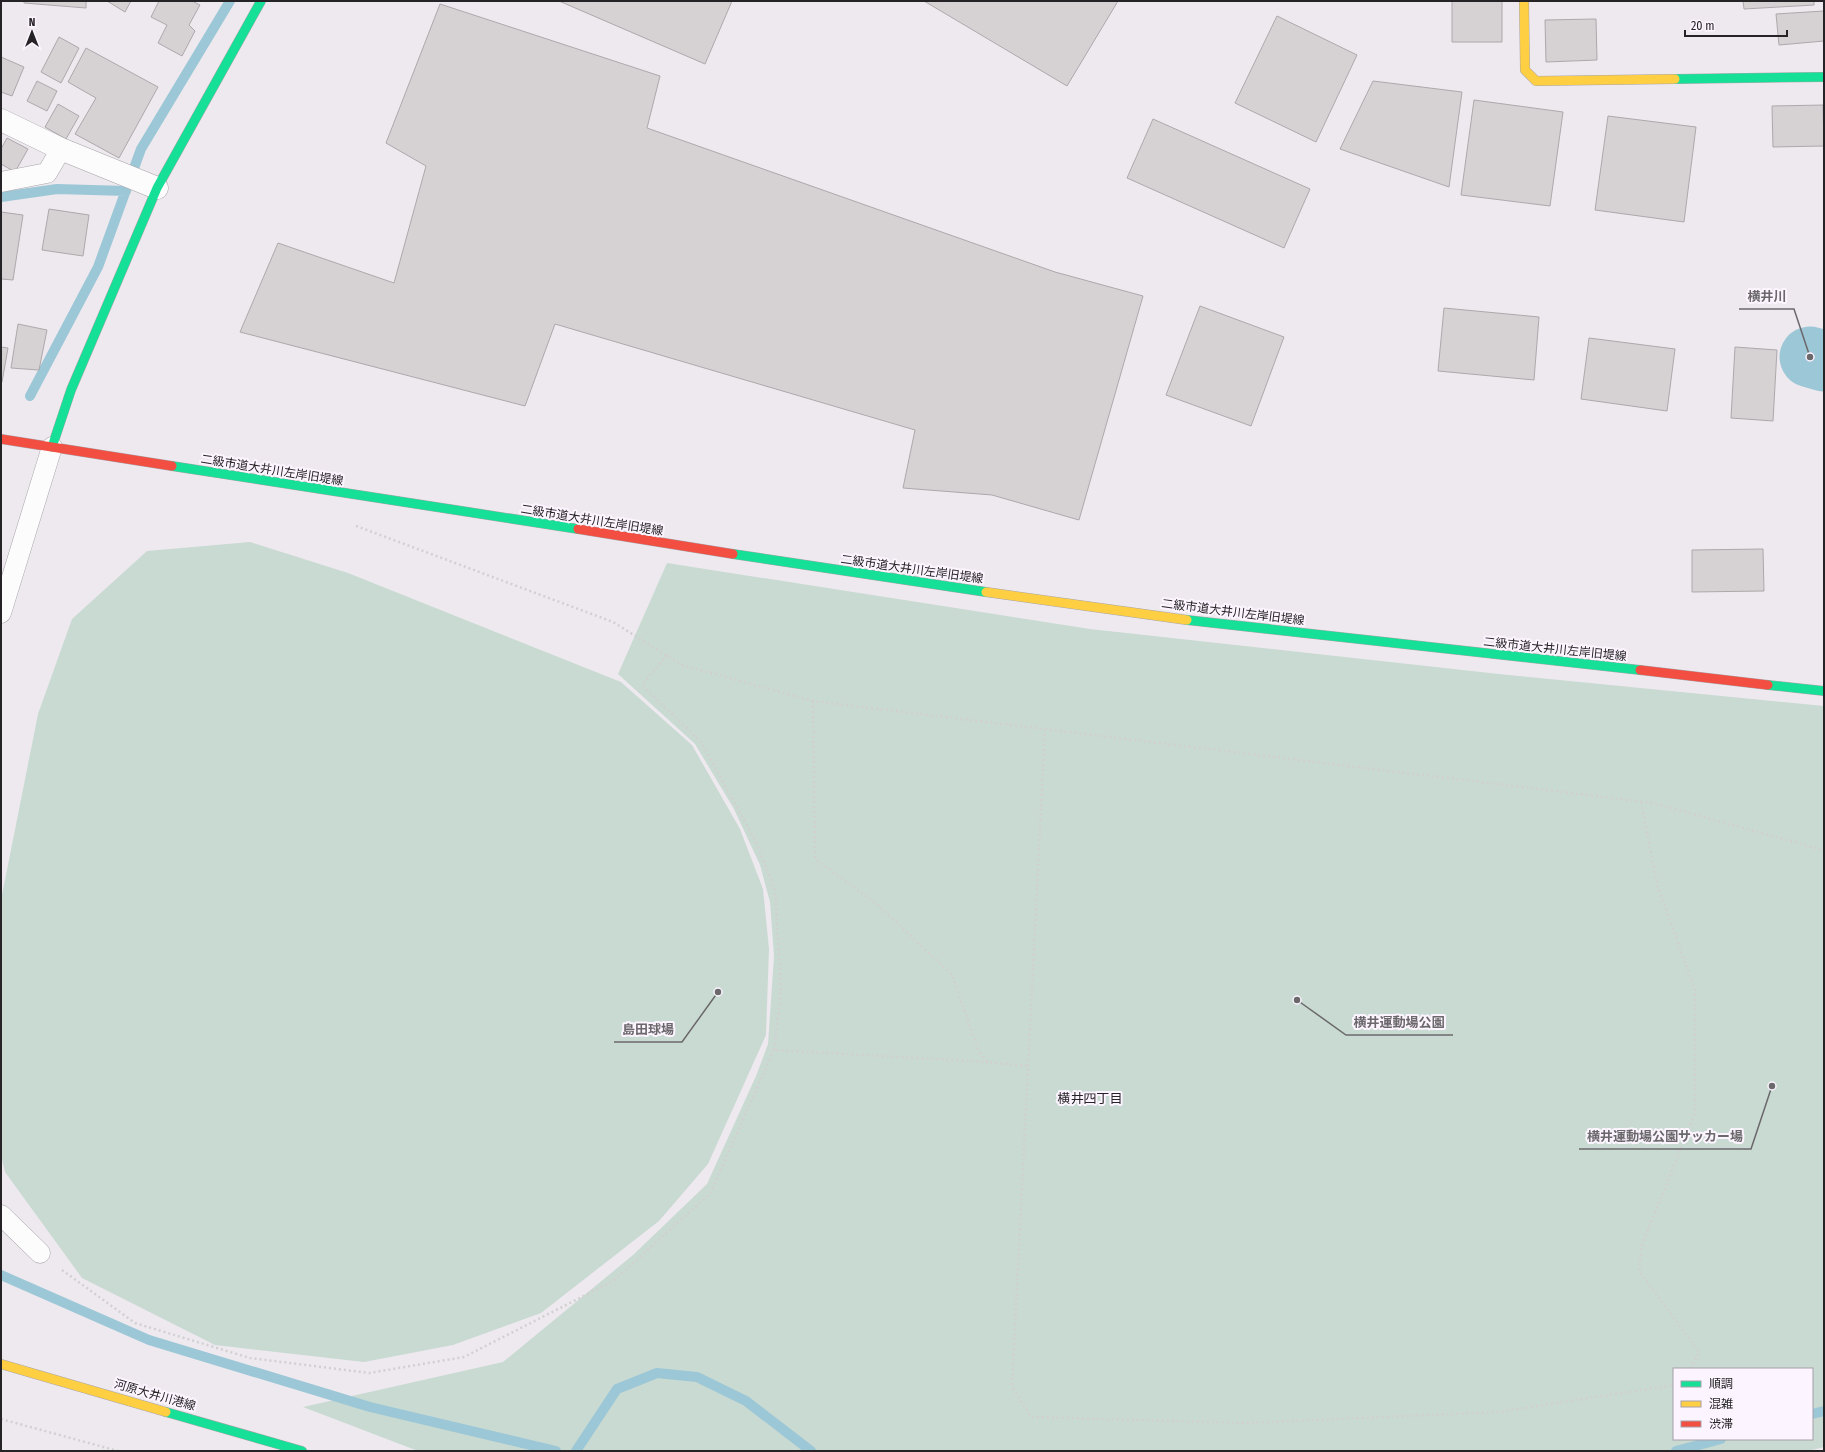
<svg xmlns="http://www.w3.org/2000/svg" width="1825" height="1452" font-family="'Fira Sans Condensed','Noto Sans JP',sans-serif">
  <rect width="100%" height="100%" fill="#eee9ef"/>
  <path fill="#c9dad2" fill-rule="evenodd" d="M250 542 348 573 621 682 692 745 740 829 763 889 769 949 766 1035 708 1164 659 1221 541 1313 453 1345 364 1362 215 1345 82 1278 5 1172 1 1155V900L38 714 72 619 147 551Z
    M667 563 1090 629 1499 674 1824 706V1447L1808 1451H418L303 1407 503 1362 633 1255 707 1184 756 1076 768 1044 774 956 770 902 760 865 734 809 695 744 618 674ZM1674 1369H1812V1439H1674Z"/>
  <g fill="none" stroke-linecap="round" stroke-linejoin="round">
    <path stroke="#9cc7d6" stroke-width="10" d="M1 197 57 189 126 191
      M30 396 98 267 141 149 230 1
      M1 1275 149 1340 370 1407 556 1451
      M1812 1414 1824 1411
      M576 1451 617 1389 657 1373 697 1377 746 1401 811 1451
      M1676 1451 1721 1439"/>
    <path stroke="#9cc7d6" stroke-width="61" d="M1810 357 1824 361"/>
  </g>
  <path fill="#d6d2d4" stroke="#ada8ab" d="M24 1H86V8L24 3Z
    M107 1H131L125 12Z
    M159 1H192L200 5 189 25 195 31 182 56 158 43 167 25 151 17Z
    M559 1H732L705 64Z
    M924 1H1118L1067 86Z
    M1452 1H1502V42H1452Z
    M1743 1H1814V5L1744 9Z
    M440 4 660 76 647 128 1055 272 1143 296 1079 520 992 495 903 488 915 430 555 324 525 406 240 332 278 243 394 283 426 166 386 143Z
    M1824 11V41L1779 45 1776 14Z
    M1277 16 1357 55 1316 142 1235 103Z
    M1596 19 1597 60 1546 62 1545 20Z
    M59 37 79 48 61 83 41 72Z
    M86 48 158 87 119 158 75 134 96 98 68 82Z
    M1 57 24 67 12 96 1 92Z
    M37 81 57 91 47 111 27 101Z
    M1373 81 1462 92 1449 187 1340 149Z
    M1474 100 1563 112 1550 206 1461 195Z
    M58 104 79 116 66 139 45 127Z
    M1823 105 1824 146 1773 147 1772 106Z
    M1608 116 1696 127 1684 222 1595 210Z
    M1153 119 1310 189 1284 248 1127 178Z
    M7 138 28 149 15 172 1 164V149Z
    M49 209 89 215 83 256 42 250Z
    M1 212 23 215 13 280 1 279Z
    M1200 306 1284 337 1251 426 1166 395Z
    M1444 308 1539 317 1534 380 1438 371Z
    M18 324 47 330 39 370 11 368Z
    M1589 338 1675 349 1667 411 1581 399Z
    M1 347 8 348 2 382H1Z
    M1735 347 1777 350 1773 421 1731 418Z
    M1763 549 1764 591 1692 592V550Z"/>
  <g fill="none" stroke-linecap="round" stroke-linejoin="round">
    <g stroke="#a8a5a9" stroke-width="21">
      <path id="lane" d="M1 182 47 173 61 149
        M1 613 52 447
        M1 1215 40 1253"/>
    </g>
    <g stroke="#a8a5a9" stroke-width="23">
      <path id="street" d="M1 120 61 149 157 188"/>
    </g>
    <g stroke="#a8a5a9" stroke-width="10">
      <path id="fast" d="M1675 79 1824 77
        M52 447 71 390 157 188 261 1
        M172 466 578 529
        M733 554 986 592
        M1187 620 1640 670
        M1768 685 1824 691
        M166 1412 302 1451"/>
    </g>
    <g stroke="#a8a5a9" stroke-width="10">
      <path id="slow" d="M1524 1 1525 70 1536 81 1675 79
        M986 592 1187 620
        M1 1364 166 1412"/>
    </g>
    <g stroke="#a8a5a9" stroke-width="10">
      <path id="jam" d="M1 439 172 466
        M578 529 733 554
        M1640 670 1768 685"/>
    </g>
    <path stroke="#d1d0d1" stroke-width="2.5" stroke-dasharray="2 3" stroke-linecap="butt" d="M356 526 613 622 682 665 813 701 1653 803 1823 850
      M667 655 642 685 701 742 755 840 775 890 781 992 774 1050 988 1062
      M813 701 815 859 877 904 952 975 979 1052 988 1062 1028 1066
      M1045 729 1012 1386 1031 1417 1244 1423 1498 1412 1674 1385
      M1641 802 1657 884 1695 990V1113L1642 1245 1639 1271 1699 1352 1691 1369
      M62 1270 135 1323 250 1358 369 1373 464 1357 613 1281 710 1194 774 1050
      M1 1419 118 1451"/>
    <use href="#lane" stroke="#fcfcfd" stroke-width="20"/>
    <use href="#street" stroke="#fcfcfd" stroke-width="22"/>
    <use href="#fast" stroke="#16e098" stroke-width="9"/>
    <use href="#slow" stroke="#ffcf43" stroke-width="9"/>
    <use href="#jam" stroke="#f24e42" stroke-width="9"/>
  </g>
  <g text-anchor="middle" stroke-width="4" stroke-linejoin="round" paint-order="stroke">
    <g font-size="12" fill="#252326" stroke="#fcf4ff">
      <text transform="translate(272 470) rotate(9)" y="4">二級市道大井川左岸旧堤線</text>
      <text transform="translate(592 520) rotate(9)" y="4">二級市道大井川左岸旧堤線</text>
      <text transform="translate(912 569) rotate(8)" y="4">二級市道大井川左岸旧堤線</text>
      <text transform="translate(1233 612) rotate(7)" y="4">二級市道大井川左岸旧堤線</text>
      <text transform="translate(1555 649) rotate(6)" y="4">二級市道大井川左岸旧堤線</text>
      <text transform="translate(155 1395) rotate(16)" y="4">河原大井川港線</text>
    </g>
    <g font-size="13" fill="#252326" stroke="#fcf4ff">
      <text x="1090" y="1103">横井四丁目</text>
    </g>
  </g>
  <path fill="none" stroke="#6b686c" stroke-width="1.5" d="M1810 357L1794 309H1739M1297 1000L1346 1035H1453M718 992L682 1042H614M1772 1086L1751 1149H1579"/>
  <g fill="#6b686c" stroke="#fcf4ff" stroke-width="1.5">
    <circle cx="1810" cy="357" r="4"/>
    <circle cx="1297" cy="1000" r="4"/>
    <circle cx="718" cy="992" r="4"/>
    <circle cx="1772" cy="1086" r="4"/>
  </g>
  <g font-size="13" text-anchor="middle" font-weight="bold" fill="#6b686c" stroke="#fcf4ff" stroke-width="4" stroke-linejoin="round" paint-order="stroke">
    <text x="1767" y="301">横井川</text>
    <text x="1399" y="1027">横井運動場公園</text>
    <text x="648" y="1034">島田球場</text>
    <text x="1665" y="1141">横井運動場公園サッカー場</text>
  </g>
  <rect width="1825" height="1452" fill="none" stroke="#252326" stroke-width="4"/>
  <rect x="1673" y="1368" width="140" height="72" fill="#fcf4ff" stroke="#a6a0a8"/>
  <rect x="1681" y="1381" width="20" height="6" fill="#16e098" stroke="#a6a0a8"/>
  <text x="1709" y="1388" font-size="12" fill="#252326">順調</text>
  <rect x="1681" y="1401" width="20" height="6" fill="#ffcf43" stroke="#a6a0a8"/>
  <text x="1709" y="1408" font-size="12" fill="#252326">混雑</text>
  <rect x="1681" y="1421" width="20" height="6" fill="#f24e42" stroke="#a6a0a8"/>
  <text x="1709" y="1428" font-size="12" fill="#252326">渋滞</text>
  <g transform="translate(32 32)" stroke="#fcf4ff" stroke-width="3" paint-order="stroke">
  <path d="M0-3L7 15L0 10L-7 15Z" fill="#252326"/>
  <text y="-6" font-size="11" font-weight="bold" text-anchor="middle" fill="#252326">N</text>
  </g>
  <path d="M1685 30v6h102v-6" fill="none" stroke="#252326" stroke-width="2"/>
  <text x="1691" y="30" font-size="12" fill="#252326" stroke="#fcf4ff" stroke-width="3" paint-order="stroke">20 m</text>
</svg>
